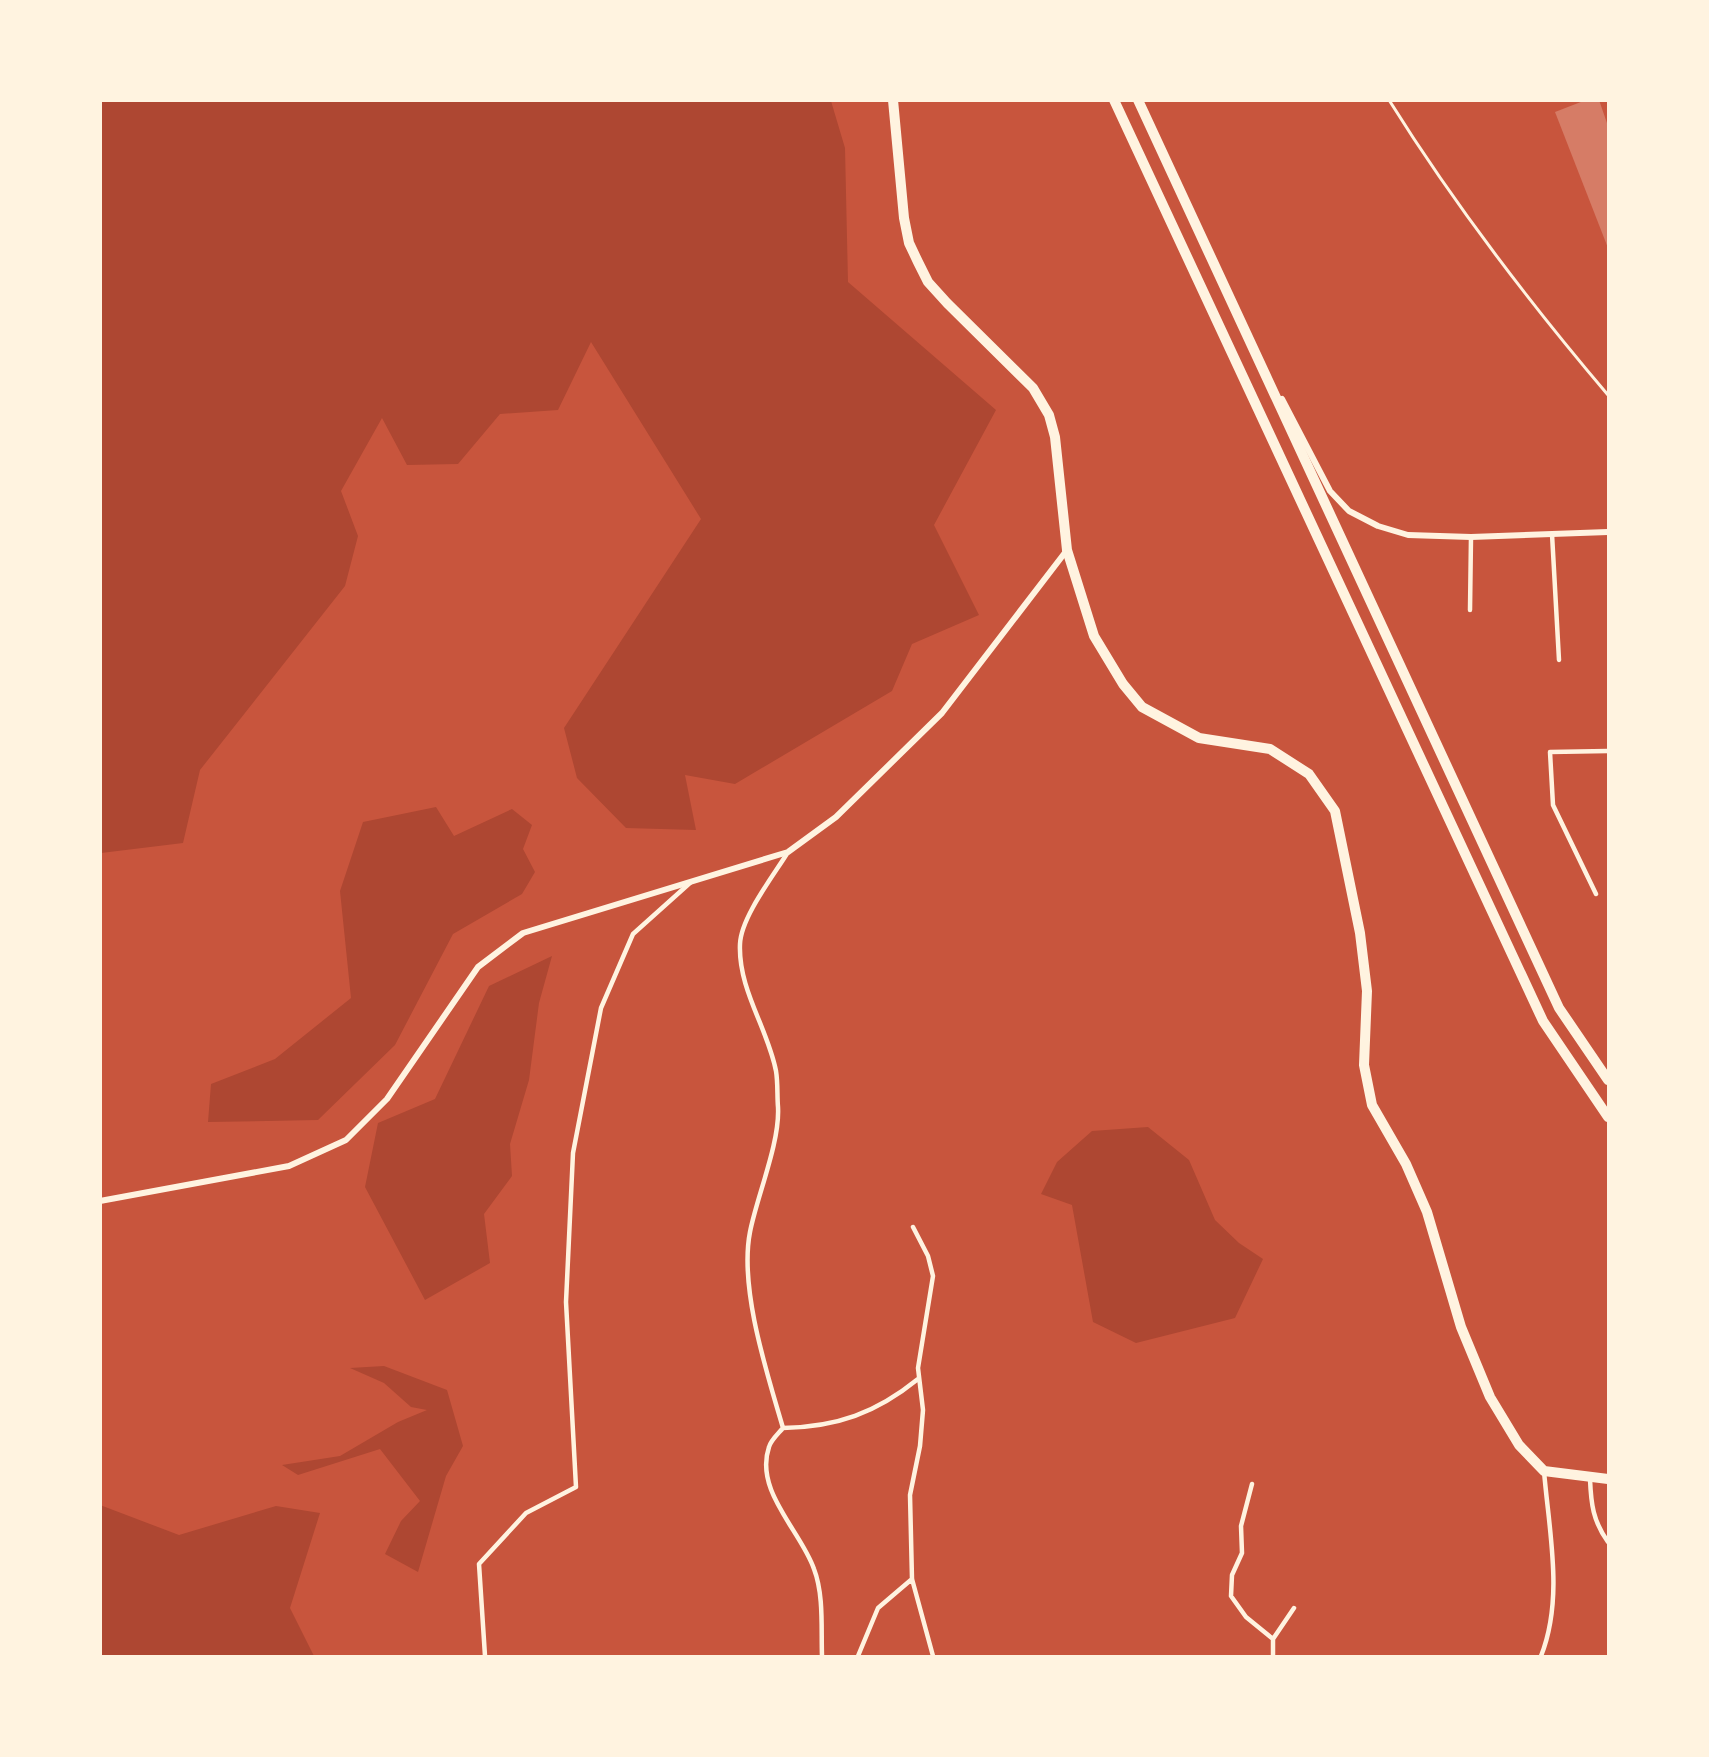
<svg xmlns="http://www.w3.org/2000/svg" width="1709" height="1757" font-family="'Open Sans',sans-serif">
  <rect width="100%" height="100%" fill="#c8553d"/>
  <path fill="#ae4732" d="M100 101H831L845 148 848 282 996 410 934 525 979 615 912 644 892 691 735 784 685 775 696 830 626 828 577 778 564 728 701 519 591 342 558 410 500 414 458 464 407 465 382 418 341 491 358 536 345 586 200 770 183 843 101 853Z
    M436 807 454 836 512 809 532 825 523 849 535 872 522 894 453 934 395 1045 318 1120 208 1122 211 1084 275 1059 351 998 340 891 363 822Z
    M552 956 539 1003 529 1080 510 1144 512 1176 484 1214 490 1263 425 1300 365 1187 378 1123 435 1099 489 986Z
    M1148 1127 1189 1160 1215 1220 1239 1243 1263 1259 1235 1318 1136 1343 1093 1322 1072 1205 1041 1194 1057 1162 1092 1131Z
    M384 1366 447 1390 463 1446 446 1476 418 1572 385 1554 401 1521 420 1501 380 1449 298 1475 282 1465 340 1456 398 1422 427 1410 411 1407 384 1383 350 1368Z
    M100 1505 179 1535 276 1506 320 1513 290 1608 314 1656H101Z"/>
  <path fill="#d67c66" d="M1586 100H1599L1608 126V248L1555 112Z"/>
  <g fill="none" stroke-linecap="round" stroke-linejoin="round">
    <path stroke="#fff3e0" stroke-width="3" d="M1389 100C1454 204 1529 302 1608 395"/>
    <path stroke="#fff3e0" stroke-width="4.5" d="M1552 534 1559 660
      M1470 610 1471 537
      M1596 894 1553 805 1550 752 1608 751
      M913 1227 928 1256 933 1276 918 1368 923 1410 920 1446 910 1495 912 1579 933 1656
      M783 1428C767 1373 739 1288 750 1232 757 1196 780 1143 778 1107 777 1096 778 1083 776 1071 768 1029 738 989 740 944 741 917 774 875 788 852
      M783 1428C778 1434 771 1440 769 1447 754 1491 801 1531 814 1569 824 1595 821 1629 822 1656
      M783 1428C837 1427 876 1413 918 1379
      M1590 1479C1591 1504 1593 1521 1608 1542
      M1252 1484 1241 1526 1242 1553 1232 1575 1231 1596 1246 1617 1273 1639V1656
      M1273 1639 1294 1608
      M485 1656 479 1564 526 1513 576 1487 566 1302 573 1153 601 1008 633 934 691 882
      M858 1656 878 1608 912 1579
      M1541 1656C1564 1598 1549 1532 1544 1471"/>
    <path stroke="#fff3e0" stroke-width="6" d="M1282 399 1330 491 1349 511 1378 526 1408 535 1471 537 1608 532
      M100 1201 289 1166 346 1140 387 1099 478 967 523 933 788 852 836 817 942 713 1067 550"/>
    <path stroke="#fff3e0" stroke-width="10" d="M893 100 904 218 909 243 918 262 928 282 947 303 1033 388 1049 415 1055 437 1067 550 1094 636 1123 684 1142 707 1199 738 1270 749 1309 774 1335 811 1360 933 1367 991 1364 1065 1372 1105 1406 1164 1427 1212 1461 1327 1490 1397 1519 1445 1544 1471 1608 1479
      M1114 100 1543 1021 1608 1117
      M1138 100 1559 1008 1608 1080"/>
  </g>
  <rect width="1709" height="1757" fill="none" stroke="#fff3e0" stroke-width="204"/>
</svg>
